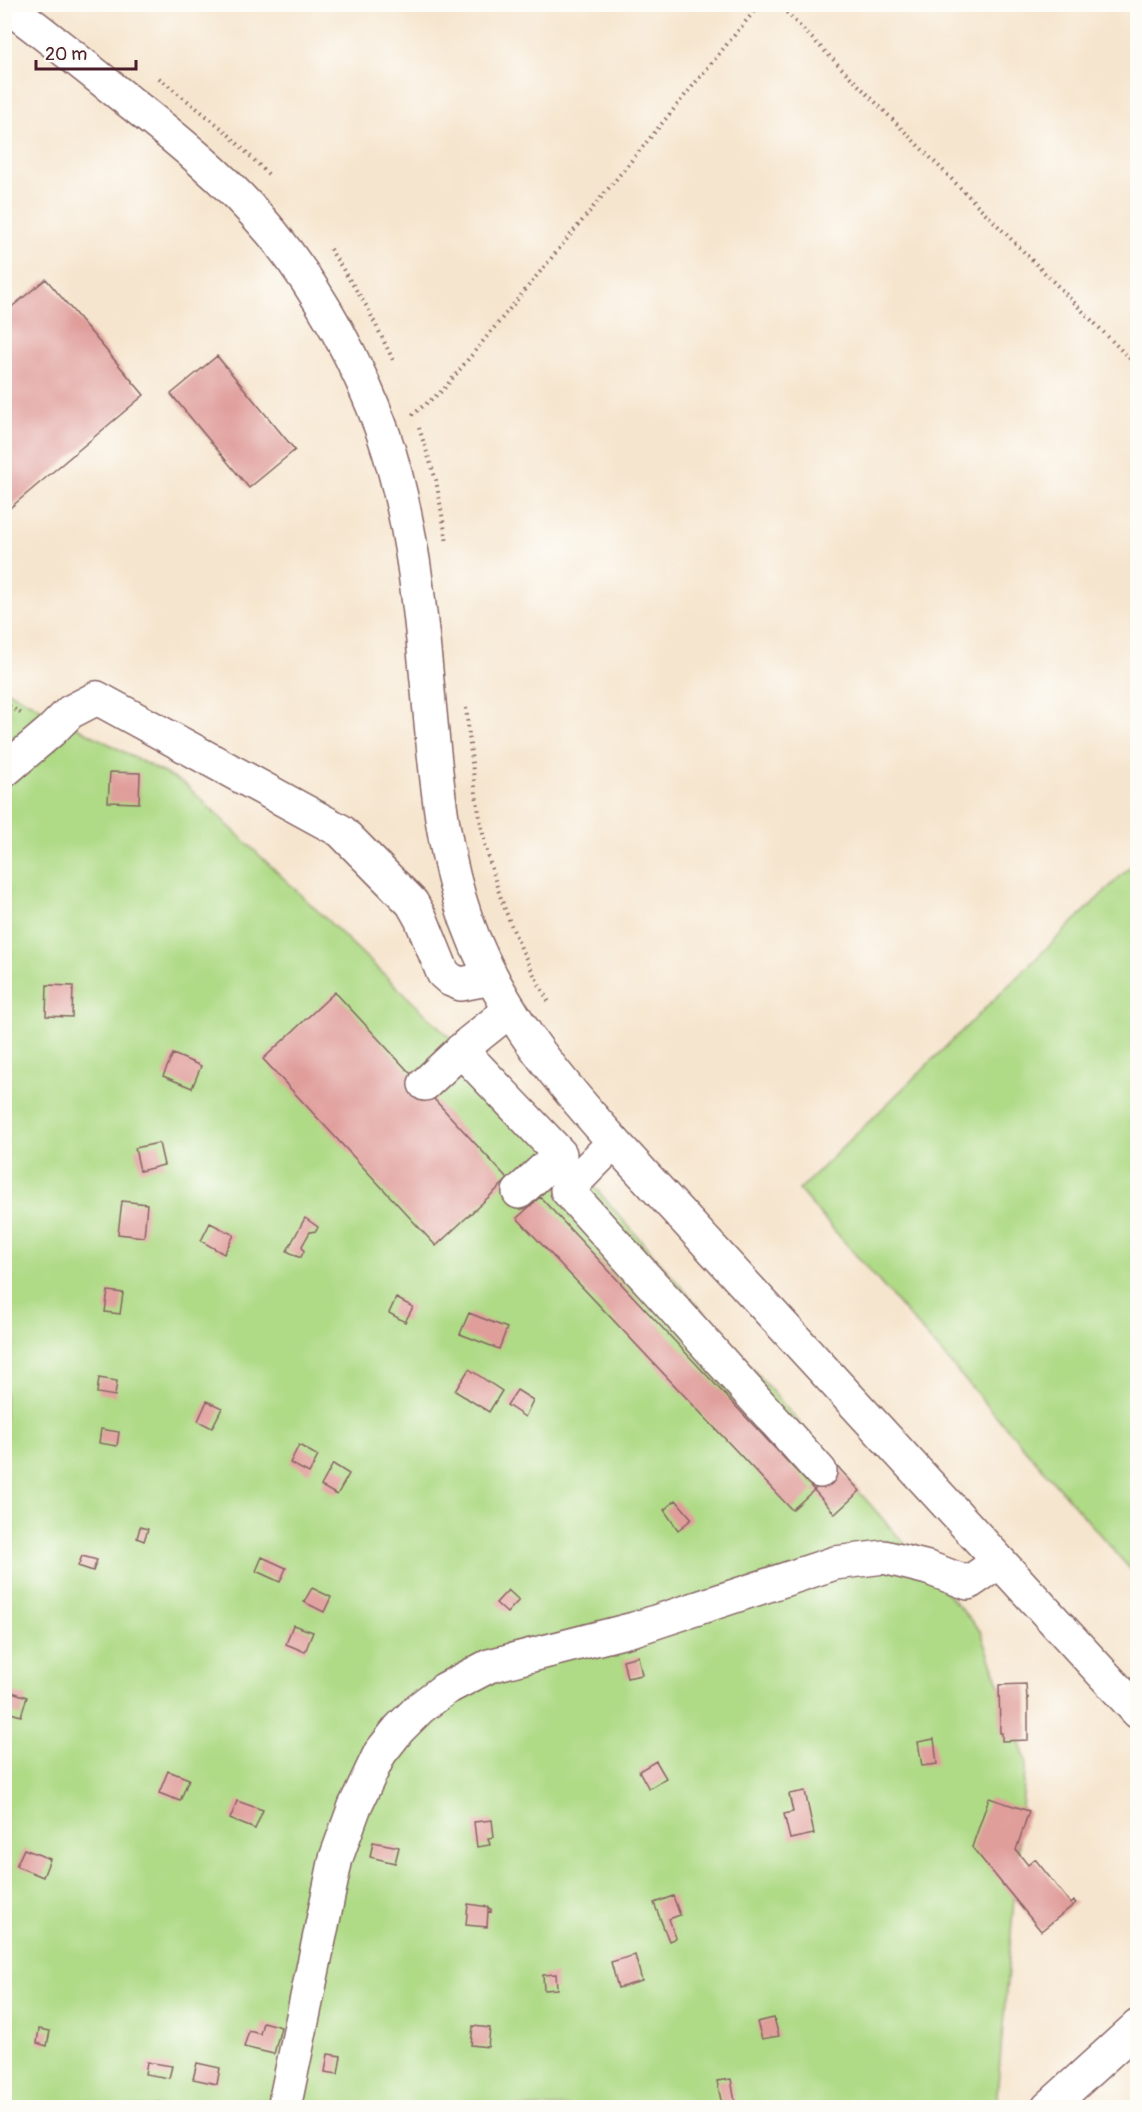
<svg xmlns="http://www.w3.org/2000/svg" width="1142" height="2112" font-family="Pangolin,sans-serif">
  <rect width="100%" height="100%" fill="#fdfcf7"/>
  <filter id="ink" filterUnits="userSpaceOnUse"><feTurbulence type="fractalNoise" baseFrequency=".0167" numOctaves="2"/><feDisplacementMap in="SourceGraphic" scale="12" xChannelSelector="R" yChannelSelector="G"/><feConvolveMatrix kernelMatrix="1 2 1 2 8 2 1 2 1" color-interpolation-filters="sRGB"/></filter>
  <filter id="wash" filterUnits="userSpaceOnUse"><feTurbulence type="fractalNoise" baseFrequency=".008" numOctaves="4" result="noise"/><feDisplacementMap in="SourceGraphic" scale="24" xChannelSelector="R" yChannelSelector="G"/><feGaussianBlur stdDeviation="1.35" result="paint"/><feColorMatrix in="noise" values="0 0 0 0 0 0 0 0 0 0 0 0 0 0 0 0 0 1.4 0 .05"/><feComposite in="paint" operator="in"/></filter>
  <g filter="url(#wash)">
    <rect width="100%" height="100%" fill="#f6e5ce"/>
    <path fill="#afda86" stroke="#7c7c58" stroke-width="1.5" d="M4 689 185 784 538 1122 981 1632 1026 1761 996 2107H5Z
      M1137 860V1577L799 1190Z"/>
    <g id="blocks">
      <path fill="#e09e9b" d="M46 279 144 395 4 513V313Z
        M217 356 295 450 249 488 171 394Z
        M110 772 140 773 139 803 108 802Z
        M47 985 73 986 72 1017 46 1016Z
        M335 992 508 1179 436 1246 263 1059Z
        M173 1054 201 1066 192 1088 163 1076Z
        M159 1143 164 1165 140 1171 135 1148Z
        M540 1197 814 1490 792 1510 517 1218Z
        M122 1201 147 1204 144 1237 118 1234Z
        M305 1218 318 1227 316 1231 310 1232 302 1246 304 1251 301 1257H298L287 1251Z
        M210 1223 234 1235 224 1254 201 1241Z
        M108 1291 123 1293 120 1314 105 1312Z
        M396 1298 413 1307 405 1322 389 1313Z
        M469 1313 507 1328 499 1349 460 1334Z
        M469 1369 502 1391 489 1412 455 1391Z
        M99 1378 117 1381 115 1396 97 1393Z
        M517 1390 533 1400 525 1417 507 1405Z
        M207 1401 222 1408 212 1428 198 1421Z
        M101 1429 119 1432 117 1446 99 1443Z
        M299 1445 318 1456 309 1473 290 1463Z
        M333 1464 349 1474 337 1495 321 1486Z
        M838 1467 860 1491 835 1514 814 1490Z
        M676 1500 692 1519 678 1530 664 1510Z
        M140 1527 148 1529 144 1541 137 1538Z
        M82 1556 97 1560 93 1571 78 1566Z
        M262 1557 286 1568 280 1582 256 1571Z
        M312 1588 331 1597 324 1612 304 1602Z
        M508 1590 519 1600 507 1613 496 1603Z
        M293 1625 313 1632 305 1652 286 1644Z
        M638 1656 642 1675 627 1678 623 1660Z
        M1026 1684 1027 1699 1028 1698V1740L1002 1741V1733H1000L999 1685Z
        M9 1691 27 1697 21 1716 4 1711Z
        M934 1739 937 1764 922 1766 918 1742Z
        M656 1761 666 1778 649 1789 639 1771Z
        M168 1771 189 1779 180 1801 159 1793Z
        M805 1791 814 1834 790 1839 784 1814 793 1812 789 1794Z
        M989 1798 1029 1811 1016 1850 1028 1865 1035 1859 1071 1904 1074 1901 1076 1903 1041 1931 972 1847Z
        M237 1801 263 1810 255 1829 230 1819Z
        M492 1820 494 1837 488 1838 490 1845 477 1847 474 1822Z
        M373 1842 399 1847 395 1863 370 1857Z
        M24 1849 50 1859 43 1877 16 1866Z
        M673 1896 680 1915 669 1919 676 1938 669 1941 654 1903Z
        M468 1904 489 1907 488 1909H491V1912L488 1911 487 1927 466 1925Z
        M635 1955 642 1981 618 1988 611 1962Z
        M556 1974 557 1989 544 1990 543 1975Z
        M774 2018 779 2036 762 2039 757 2022Z
        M263 2022 281 2027 274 2054 244 2047 249 2031 260 2034Z
        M473 2026 490 2028 488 2047 471 2045Z
        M39 2029 50 2031 47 2046 37 2043Z
        M328 2054 341 2056 338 2074 325 2072Z
        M147 2062 172 2066 169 2078 145 2074Z
        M197 2063 220 2068 217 2084 193 2079Z
        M731 2079 735 2102 722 2105 717 2081Z"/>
    </g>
  </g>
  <g filter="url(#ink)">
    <use href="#blocks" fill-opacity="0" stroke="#866464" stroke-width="1.5"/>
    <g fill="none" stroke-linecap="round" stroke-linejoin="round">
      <g stroke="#866464" stroke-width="36">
        <path id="minor" d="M4 771 51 731 70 712 97 698 341 831 412 903 421 919 443 973 451 980 461 984 492 978
          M461 1050 560 1154 519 1192
          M425 1084 469 1043 509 1011
          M614 1142 567 1190 820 1471
          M284 2108 336 1858 355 1806 380 1753 399 1729 420 1708 445 1689 489 1666 634 1629 835 1563 884 1557 928 1568 968 1583 999 1562
          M1048 2108 1138 2026"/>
      </g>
      <g stroke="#866464" stroke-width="36">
        <path id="major" d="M5 4C43 33 80 62 117 92 172 135 227 179 272 233 319 291 358 362 383 433 416 529 422 632 432 733 438 795 445 859 466 919 498 1008 552 1073 614 1142L1138 1712"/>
      </g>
      <path stroke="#866464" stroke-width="4" stroke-dasharray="1.5 4.5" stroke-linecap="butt" d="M778 4 1138 367
        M159 78 224 130 270 176
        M330 249 367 307 394 362
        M412 415 443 390 760 4
        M419 428 436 480 447 543
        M4 703 22 714
        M466 708C470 743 473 778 479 813 490 880 516 945 550 1004"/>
      <use href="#minor" stroke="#fff" stroke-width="33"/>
      <use href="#major" stroke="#fff" stroke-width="33"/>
    </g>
  </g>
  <rect width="1142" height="2112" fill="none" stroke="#fdfcf7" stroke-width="24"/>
  <path d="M36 60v9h100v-9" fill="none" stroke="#4a1f2b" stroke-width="3"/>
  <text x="45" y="60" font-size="18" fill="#4a1f2b" stroke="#fdfcf7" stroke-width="4.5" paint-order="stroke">20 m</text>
</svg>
